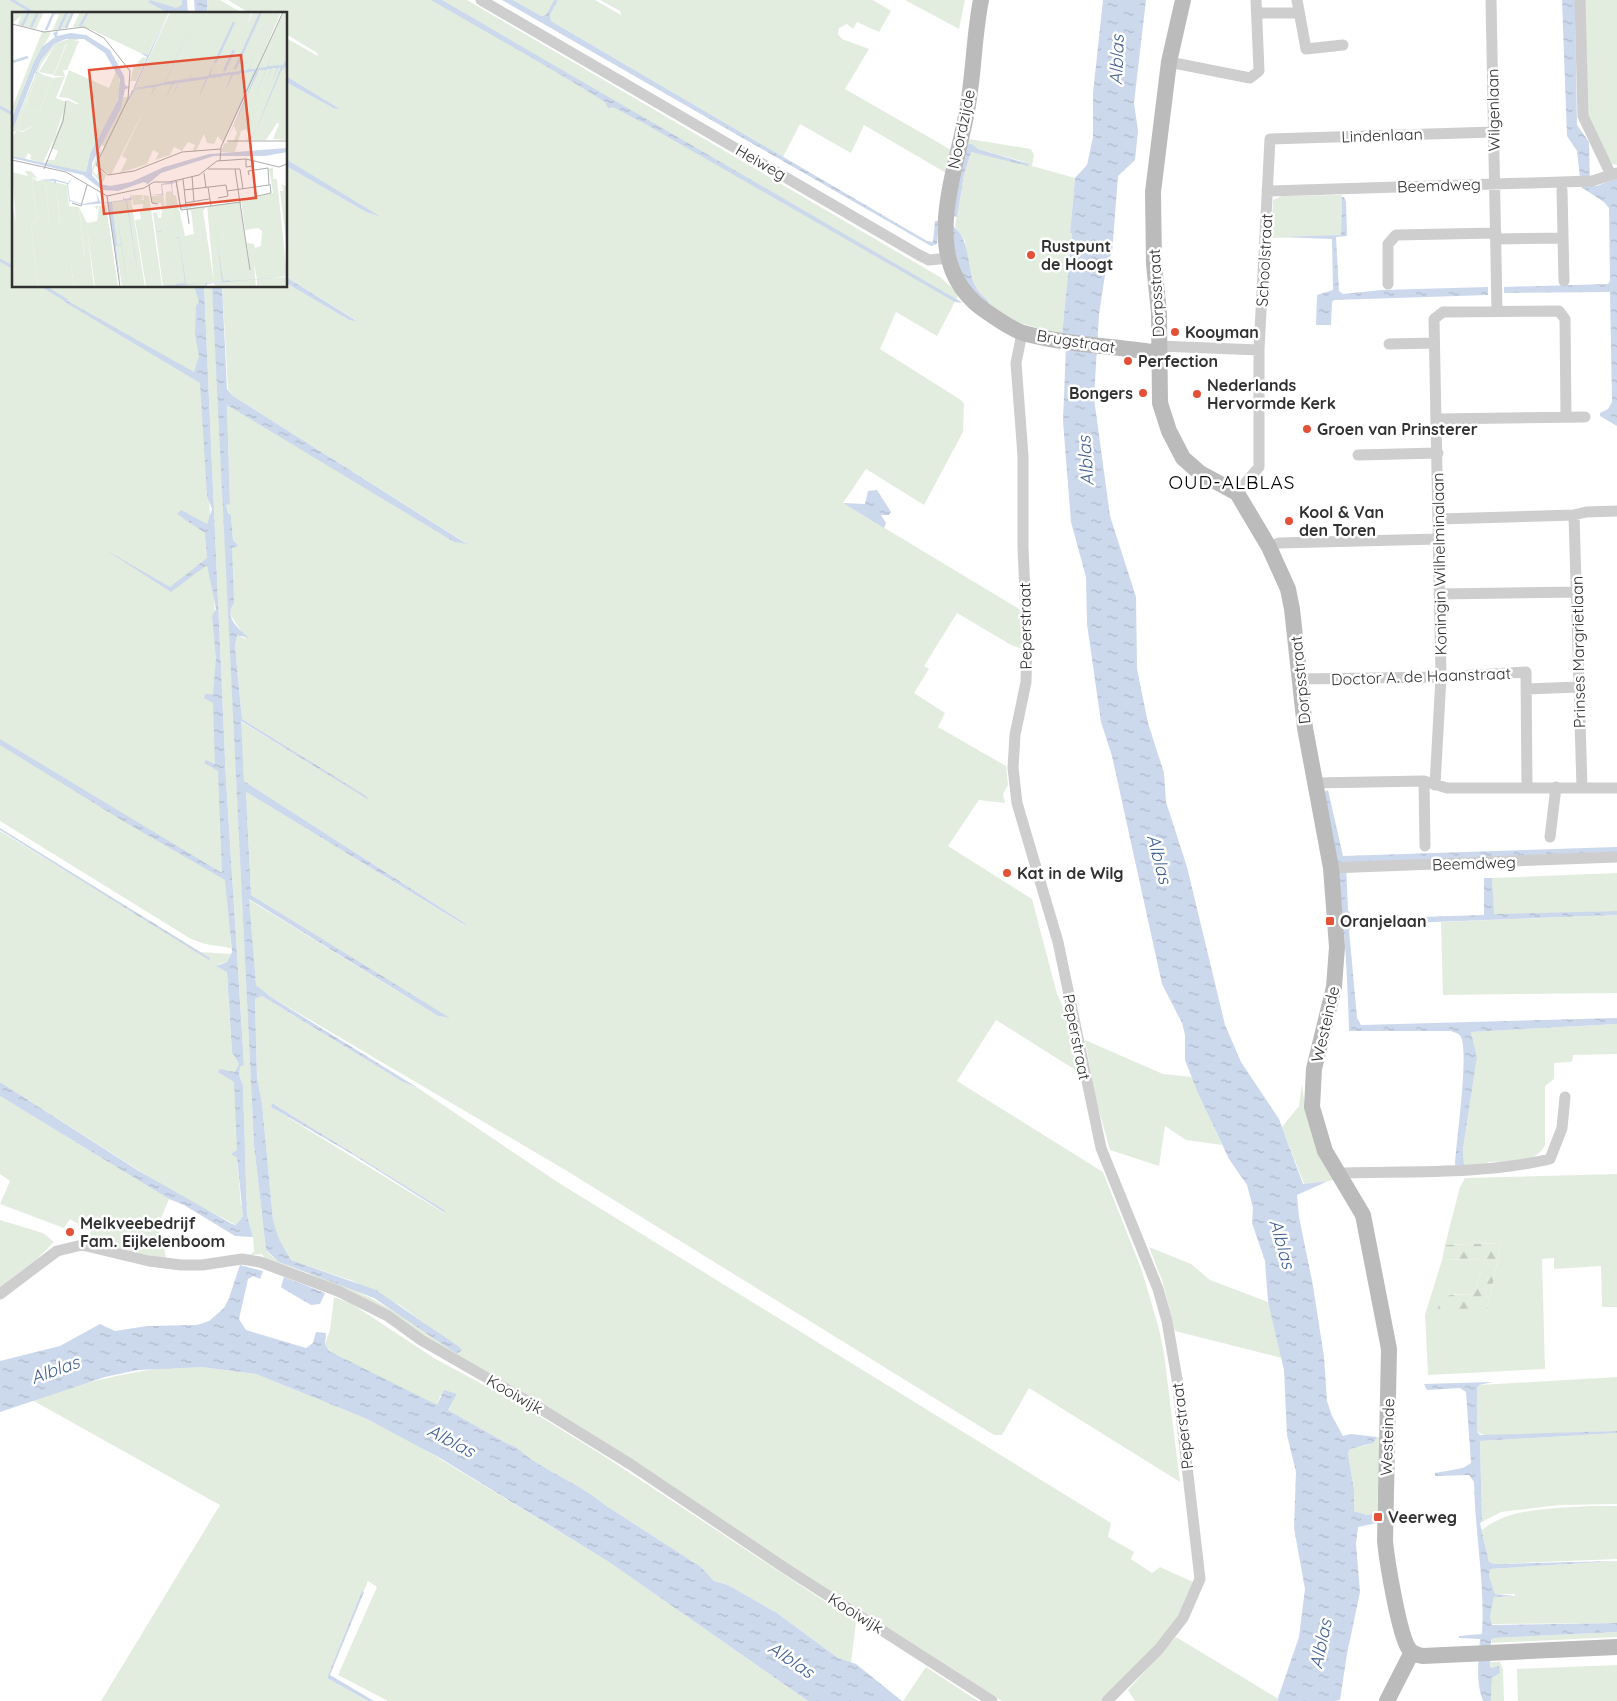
<svg xmlns="http://www.w3.org/2000/svg" width="1617" height="1701" font-family="Quicksand,sans-serif">
  <defs>
    <pattern id="forest-firs" width="22" height="20" patternUnits="userSpaceOnUse" patternTransform="scale(1.25)"><rect width="22" height="20" fill="#e3eddf"/><path d="M5 1l3.5 6h-7zM16 11l3.5 6h-7z" fill="#c3ccc0"/></pattern>
    <pattern id="water-ripples" width="26" height="14" patternUnits="userSpaceOnUse" patternTransform="scale(1.25)"><rect width="26" height="14" fill="#ccd8ec"/><path d="M2 4q2-2 4 0t4 0M15 11q2-2 4 0t4 0" fill="none" stroke="#b0bacb"/></pattern>
  </defs>
  <rect width="100%" height="100%" fill="#fff"/>
  <path fill="#e3eddf" fill-rule="evenodd" d="M0 0H184L185 14H14V286H199L231 948 205 944 191 939 0 821Z
    M207 0H220L244 14H207Z
    M228 0H467L940 277 959 294 937 336 896 312 880 349 961 400 964 404 963 432 924 505 866 469 843 503 1021 610 1023 649 1011 645 957 613 924 666 929 669 914 693 945 713 938 727 1006 766 1008 785 1003 794 1005 803 979 800 948 846 1032 899 1057 994 1066 1013 1077 1071 996 1020 957 1081 1103 1172 1142 1271 1159 1329 1164 1354 1180 1482 1029 1388 1002 1435H994L567 1171 271 997 256 985 248 899 438 1016 448 1018 251 895 246 792 466 926 463 922 244 781 240 721 368 798 242 719 235 646 237 635 246 639 230 614 232 548 239 546 233 540 231 515 228 513 226 505 230 503 227 404 454 542 466 543 233 396 228 389 222 286H286V283L349 320H356L286 277V166L366 212 378 216 286 159V82L333 108H338L286 76V38L318 56 317 53 286 34V14H251Z
    M513 0H554L546 15 540 16Z
    M558 0H595L621 15 620 11 600 0H873L891 11 879 32 857 22 853 29 847 24 839 28 838 34 842 39 869 49 845 89 953 151 946 173 864 125 851 153 800 124 783 157 551 21 550 15Z
    M905 0H965L959 29Z
    M1583 0H1617V165L1612 164 1586 124Z
    M969 139 1031 149 1034 155 1032 166 1075 178 1070 233H1072L1062 335 1020 323 998 315 985 306 989 302 976 288 967 260 965 241 955 226 964 175 971 152 1029 163 978 149 973 145 950 196Z
    M1342 195 1341 235 1271 238 1273 200 1282 196Z
    M204 286H212L213 293 254 1145 266 1250C277 1266 315 1275 334 1282 378 1298 415 1324 453 1350L460 1349 401 1306 353 1281 291 1260 279 1239 273 1220 262 1103 257 1077 255 999 262 996 403 1082 418 1088 559 1183 1111 1523 1108 1537 1134 1552 1131 1559 1152 1573 1160 1567 1193 1582 1177 1620 1160 1643 1102 1701H1002L865 1613 431 1342 265 1259 262 1254 250 1255 254 1251 253 1237 247 1215 243 1085 239 1075 240 1067 244 1065 226 780ZM272 1103 444 1210V1213L271 1107Z
    M0 831 210 958 200 952 231 954 227 962 218 964 227 972 232 1052 239 1064 237 1158 241 1205 244 1207 243 1216 236 1225 173 1192 0 1082Z
    M1617 873V911L1493 915 1492 878Z
    M1617 915V993L1443 995 1441 922Z
    M1617 1024V1054L1573 1055 1572 1062 1554 1063V1079L1545 1086V1145C1536 1165 1507 1161 1488 1162L1487 1165H1464L1463 1149 1477 1057 1471 1032Z
    M1085 1040 1163 1074 1192 1077 1222 1145 1186 1140 1165 1126 1159 1166 1110 1150 1096 1100Z
    M1302 1084C1306 1120 1315 1149 1334 1180L1304 1184 1282 1127 1299 1106Z
    M0 1096 169 1199 157 1228 162 1234 166 1259 85 1241V1236L91 1232 70 1219 64 1228 0 1204 10 1181 0 1174Z
    M1617 1174V1307H1602L1601 1266 1554 1269V1258L1542 1259 1545 1369 1428 1375 1425 1315 1442 1260 1485 1259 1476 1288 1472 1294H1453L1487 1312 1501 1243 1445 1245 1460 1187 1465 1178Z
    M0 1220 43 1233 54 1242 37 1259 0 1287Z
    M1149 1247 1191 1264 1210 1280 1268 1302 1282 1358 1175 1331 1162 1280Z
    M334 1297 352 1304 434 1358 528 1409 601 1454 856 1622 851 1663 838 1658 777 1613 728 1585 714 1581 701 1567 605 1505C584 1487 557 1476 534 1461 524 1455 519 1447 508 1444L448 1410 457 1394 440 1396 437 1406 329 1351 325 1344 330 1330Z
    M172 1367H201L256 1374 367 1419 414 1443 609 1562 808 1701H388L338 1675 377 1587 368 1581 327 1678 368 1701H101L220 1505 32 1400C79 1384 123 1372 172 1367Z
    M1617 1377V1431L1487 1436 1477 1432 1475 1395 1479 1385Z
    M1617 1433V1504L1560 1505 1501 1512 1480 1523 1482 1521 1480 1441Z
    M1377 1437H1380L1377 1513 1367 1515 1354 1511V1490L1348 1453 1350 1449C1360 1445 1371 1448 1377 1437Z
    M1589 1506H1617V1559L1495 1564 1489 1562 1482 1530C1510 1507 1553 1509 1589 1506Z
    M1617 1561V1623L1491 1624 1490 1617 1494 1597 1515 1596V1594H1495L1489 1575 1490 1569Z
    M1617 1632V1637L1492 1643 1491 1640 1494 1638Z
    M1176 1637 1277 1698V1701H1135L1128 1690Z
    M1490 1662H1500L1503 1670 1504 1701H1491L1492 1678 1500 1673 1491 1668Z
    M1617 1665V1701H1518L1517 1669Z
    M926 1667 978 1701H903Z"/>
  <path fill="url(#forest-firs)" d="M1501 1243 1487 1312 1436 1314C1442 1291 1452 1295 1472 1294L1476 1288 1485 1259 1442 1260 1445 1245Z"/>
  <path fill="url(#water-ripples)" d="M150 0 176 8 182 5V0H187L188 14H170L148 2Z
    M194 0H207V14H195Z
    M431 0H442L963 303 955 302 647 125 613 107 608 108 605 102C548 66 489 34 431 0Z
    M502 0H513L541 16 546 15 554 0H558L550 15 551 21 927 241 933 242 935 221H938L937 244 931 246Z
    M1103 0H1146L1134 103 1138 131 1135 160 1118 176 1112 253 1107 262 1099 314 1094 398 1110 516 1136 597 1137 669 1148 723 1164 773 1166 802 1187 867 1225 1025 1241 1062 1279 1119 1303 1184 1328 1181 1297 1195 1299 1217 1313 1286 1324 1357 1327 1401 1332 1416 1343 1436 1351 1434 1377 1437 1373 1443 1350 1449 1348 1453 1354 1490V1511L1367 1515 1377 1513V1523L1358 1527 1356 1544 1360 1592 1347 1654 1340 1700 1334 1701H1277L1299 1637 1305 1589 1294 1528 1296 1472 1287 1435 1284 1370 1268 1302 1265 1261 1252 1223 1253 1208 1247 1185 1229 1159 1198 1093 1185 1060V1035L1182 1023 1162 984 1112 756 1101 722 1087 624 1086 577 1071 522 1063 421 1066 346 1062 335 1072 233H1070L1075 178 1087 165 1093 137V93Z
    M1562 0H1575L1577 125 1589 142 1590 185 1597 186 1617 178V426L1600 416V413L1608 409 1612 402 1610 292 1504 293V287L1608 284 1610 281 1609 208 1604 202 1581 187 1577 151 1567 136Z
    M286 76 340 109 333 108 286 82Z
    M968 144H972L978 149 1029 164 1028 166 971 152 964 175 957 217 953 216 951 201Z
    M286 159 381 217 366 212 286 166Z
    M1342 197H1344L1346 202 1347 236 1336 237 1339 291 1343 294 1382 290 1488 287V295L1334 300 1332 302 1331 325H1316L1317 295 1333 290 1332 239 1280 237 1341 235Z
    M953 226C971 239 966 268 976 287 978 292 985 297 989 302L986 305 962 278 953 243Z
    M286 277 357 321 349 320 286 283Z
    M194 286H204L226 780 244 1065 240 1067 239 1075 243 1085 247 1215 253 1237 235 1236 184 1205 169 1199 0 1096V1082L139 1171 232 1224 236 1225 243 1216 237 1158 231 1154 237 1150 234 1082 218 1072 220 1069 235 1072 239 1064 232 1052 227 972 216 966 227 962 232 952 225 880 123 821 0 745V739L222 873 218 771 204 763 206 760 215 764 213 703 204 698 205 694H213L216 658 212 616 216 609 207 565 171 592 104 549 170 587 207 558 205 533 177 514 181 510 207 524 212 509 207 496 200 383 63 301 66 300 194 372 199 356 195 335 196 306 199 302Z
    M212 286H222L227 389 233 396 467 544 454 542 227 405 230 504 226 505 228 513 231 515 233 540 239 546 232 548 234 603C223 617 239 629 249 638L237 635 235 646 242 719 366 796 369 800 241 721 244 781 463 922 468 927 246 792 251 895 450 1018 438 1016 249 899 256 985 271 997 418 1088 403 1082 262 996 255 999 257 1077 262 1103 273 1220 279 1239 291 1260 376 1290 458 1346 462 1350 457 1354 374 1298 279 1262 266 1250 254 1145Z
    M877 490 891 512 889 515H881L886 523 884 528 843 503 865 504 868 491Z
    M1328 790 1343 856 1617 847V852L1346 863 1348 910 1354 919 1484 915V878H1492L1494 914 1617 911V915L1355 925 1349 930 1357 1018 1361 1025 1617 1018V1024L1471 1032 1477 1057 1463 1149 1464 1165H1455C1456 1142 1469 1054 1461 1037 1459 1033 1455 1033 1451 1031H1349C1347 948 1341 873 1324 792Z
    M0 828 210 958 209 960 0 830Z
    M272 1103 444 1210 445 1213 352 1154 271 1107Z
    M240 1265 263 1271 260 1279 253 1276 248 1279 239 1319 246 1330 306 1348 313 1343 316 1332 326 1333 325 1344 329 1351 437 1405 444 1390 457 1394 448 1410 508 1444C519 1447 524 1455 534 1461 557 1476 584 1487 605 1505L701 1567 714 1581 728 1585 777 1613 838 1658 856 1664 902 1701H808L609 1562 440 1458 367 1419 256 1374 201 1367 138 1370 105 1377 0 1412V1361L60 1346 100 1324 115 1331 147 1326 197 1325 209 1321 224 1308 229 1298Z
    M284 1277 325 1293 320 1304 311 1305 282 1288 281 1287Z
    M1493 1382 1479 1385 1477 1389V1432L1480 1435 1617 1431V1433L1480 1441 1482 1521 1480 1523 1489 1562 1495 1564 1617 1561 1490 1569 1489 1575 1495 1594 1516 1596 1494 1597 1490 1617 1492 1625 1617 1623V1632L1494 1638 1491 1640 1490 1665 1491 1668 1499 1666 1500 1673 1492 1678 1491 1701H1483C1475 1681 1479 1659 1480 1639L1459 1638V1636L1482 1634C1485 1582 1475 1533 1474 1482L1469 1475 1435 1476V1473L1463 1468 1471 1463 1466 1392 1460 1388 1427 1390 1424 1384Z
    M362 1591 364 1592 330 1675 374 1701H368L327 1678Z"/>
  <g fill="none" stroke-linecap="round" stroke-linejoin="round">
    <path stroke="#ccd8ec" stroke-width="3" d="M12 0 35 14
      M0 107 14 115
      M0 260 14 268
      M43 286 66 300"/>
    <path stroke="#cecece" stroke-width="11" d="M481 0 919 255 929 260 949 258
      M1297 0 1306 49 1343 45
      M1491 0 1497 311
      M1580 0 1583 116 1611 175
      M1262 13H1299
      M1169 62 1250 78 1259 71 1256 0
      M1562 190 1564 281
      M1267 191 1561 182 1592 181 1617 173
      M1496 239 1563 238
      M1388 284V244L1396 235 1496 233
      M1022 333 1016 363 1023 456V547L1027 638 1026 682 1015 735 1013 768 1017 803 1058 942 1101 1148 1158 1289 1167 1321 1177 1379 1200 1579 1183 1618 1159 1649 1107 1701
      M1389 344 1434 343
      M1159 346 1259 350
      M1436 419 1585 417
      M1358 455 1438 453
      M1237 493 1259 467V350L1270 139 1494 132
      M1574 515 1582 788
      M1439 519 1574 515 1586 512 1617 511
      M1269 547 1279 543 1438 539
      M1439 594 1577 592
      M1299 679 1441 677 1526 672 1527 787
      M1526 689 1579 687
      M1424 781 1425 846
      M1314 783 1424 781 1447 788H1617
      M1435 785 1441 677 1434 319 1443 312 1559 311 1565 319 1566 416
      M1550 837 1556 787
      M1331 868 1617 857
      M1339 1173C1409 1171 1481 1175 1550 1159L1562 1128 1565 1097
      M0 1294 57 1251 82 1245 149 1261 181 1265H202L242 1259 260 1262 338 1291 388 1316 421 1340 541 1409 630 1464 788 1570 992 1701"/>
    <path stroke="#bbb" stroke-width="16" d="M981 0C974 35 974 70 968 105 957 175 913 266 990 314 1000 321 1012 329 1023 333 1067 345 1114 346 1159 353
      M1183 0 1169 62 1153 192 1154 264 1159 313 1160 403 1169 431 1183 458 1200 473 1237 493 1269 547 1288 589 1292 609 1305 728 1331 868 1337 947 1334 987 1314 1069 1312 1107 1325 1151 1363 1215 1389 1349 1385 1541C1387 1561 1399 1635 1409 1649 1413 1654 1417 1655 1423 1656L1617 1647
      M1387 1701 1412 1652"/>
  </g>
  <g fill="#e35137" stroke="#fff" stroke-width="2">
    <circle cx="1031" cy="255" r="5"/>
    <circle cx="1175" cy="332" r="5"/>
    <circle cx="1128" cy="361" r="5"/>
    <circle cx="1143" cy="393" r="5"/>
    <circle cx="1197" cy="394" r="5"/>
    <circle cx="1307" cy="429" r="5"/>
    <circle cx="1289" cy="521" r="5"/>
    <circle cx="1007" cy="873" r="5"/>
    <rect x="1325" y="916" width="10" height="10" rx="2.5"/>
    <circle cx="70" cy="1232" r="5"/>
    <rect x="1373" y="1512" width="10" height="10" rx="2.5"/>
  </g>
  <g text-anchor="middle" stroke-width="5" stroke-linejoin="round" paint-order="stroke">
    <g font-size="16" fill="#313131" stroke="#fff">
      <text transform="translate(1493 110) rotate(-91)" y="6">Wilgenlaan</text>
      <text transform="translate(961 129) rotate(-78)" y="6">Noordzijde</text>
      <text transform="translate(1382 135) rotate(-2)" y="6">Lindenlaan</text>
      <text transform="translate(761 162) rotate(30)" y="6">Heiweg</text>
      <text transform="translate(1439 185) rotate(-2)" y="6">Beemdweg</text>
      <text transform="translate(1264 260) rotate(-87)" y="6">Schoolstraat</text>
      <text transform="translate(1156 293) rotate(-93)" y="6">Dorpsstraat</text>
      <text transform="translate(1076 341) rotate(9)" y="6">Brugstraat</text>
      <text transform="translate(1439 564) rotate(-91)" y="6">Koningin Wilhelminalaan</text>
      <text transform="translate(1025 626) rotate(-91)" y="6">Peperstraat</text>
      <text transform="translate(1578 652) rotate(-91)" y="6">Prinses Margrietlaan</text>
      <text transform="translate(1421 676) rotate(-2)" y="6">Doctor A. de Haanstraat</text>
      <text transform="translate(1300 680) rotate(-96)" y="6">Dorpsstraat</text>
      <text transform="translate(1474 863) rotate(-2)" y="6">Beemdweg</text>
      <text transform="translate(1325 1024) rotate(-77)" y="6">Westeinde</text>
      <text transform="translate(1077 1037) rotate(79)" y="6">Peperstraat</text>
      <text transform="translate(515 1394) rotate(30)" y="6">Kooiwijk</text>
      <text transform="translate(1182 1426) rotate(-97)" y="6">Peperstraat</text>
      <text transform="translate(1387 1437) rotate(-88)" y="6">Westeinde</text>
      <text transform="translate(856 1613) rotate(32)" y="6">Kooiwijk</text>
    </g>
    <g font-size="16" font-weight="bold" fill="#313131" stroke="#fff" text-anchor="start">
      <text x="1041" y="252">Rustpunt<tspan x="1041" dy="18">de Hoogt</tspan></text>
      <text x="1185" y="338">Kooyman</text>
      <text x="1138" y="367">Perfection</text>
      <text x="1207" y="391">Nederlands<tspan x="1207" dy="18">Hervormde Kerk</tspan></text>
      <text x="1133" y="399" text-anchor="end">Bongers</text>
      <text x="1317" y="435">Groen van Prinsterer</text>
      <text x="1299" y="518">Kool &amp; Van<tspan x="1299" dy="18">den Toren</tspan></text>
      <text x="1017" y="879">Kat in de Wilg</text>
      <text x="1340" y="927">Oranjelaan</text>
      <text x="80" y="1229">Melkveebedrijf<tspan x="80" dy="18">Fam. Eijkelenboom</tspan></text>
      <text x="1388" y="1523">Veerweg</text>
    </g>
    <g font-size="18" font-style="italic" fill="#3f5f92" stroke="#fff">
      <text transform="translate(1117 60) rotate(-88)" y="6">Alblas</text>
      <text transform="translate(1086 461) rotate(-94)" y="6">Alblas</text>
      <text transform="translate(1159 859) rotate(75)" y="6">Alblas</text>
      <text transform="translate(1282 1244) rotate(74)" y="6">Alblas</text>
      <text transform="translate(55 1370) rotate(-20)" y="6">Alblas</text>
      <text transform="translate(451 1441) rotate(28)" y="6">Alblas</text>
      <text transform="translate(1321 1644) rotate(-78)" y="6">Alblas</text>
      <text transform="translate(791 1660) rotate(34)" y="6">Alblas</text>
    </g>
    <g font-size="19" letter-spacing="1" fill="#000" stroke="#fff">
      <text x="1232" y="489">OUD-ALBLAS</text>
    </g>
  </g>
  <g transform="translate(12 12)">
    <rect width="275" height="275" fill="#fff"/>
    <path d="M2 0H32L24 17 6 13 9 4 0 11ZM35 0H61L54 16 40 19 47 3ZM68 0H157L135 44 78 17 61 15ZM158 0H240L234 15 241 0H269L246 54 271 0H275V58L272 66 275 61V128L261 127 267 112 265 111 254 128H235L239 119 236 122 234 117 229 119 223 140H209L212 132 222 128 225 121 222 114 246 57 211 131 206 124 202 132 195 131 192 122 184 139 180 140 183 133 176 130 170 139 162 135 158 143 143 148 147 141 141 138 135 152 108 161 115 147 110 144 133 96 99 163 86 155 92 134 89 133 112 85H117L123 76ZM30 20H38V23L21 52 3 100 0 96ZM60 26 68 27 42 35 30 51 26 60 32 63 26 61 13 94 27 100 41 66 53 64 44 86 54 90 49 111 31 151 18 147 19 143 16 141 13 147 1 144 0 126 4 119 0 120 30 46 42 32ZM12 96 26 102 22 113 11 120 5 118ZM131 45 134 46 124 69H118L122 54ZM57 58 97 76 104 59 109 73 104 93 78 142 74 160 32 152 34 148H42L46 139 39 136 55 89 56 88 64 92H67L56 86 47 85ZM86 139 89 141 81 159 84 163 89 159 94 163 90 172 79 160ZM261 155V167H265L275 264 255 267 275 265V275H245V267H254H245L242 252 244 275H204L203 271 210 270H202L195 194 191 199 202 270 194 271 195 275H151L141 201 145 200 146 206H149L150 199 149 191H140L139 184 151 183 153 199 154 180 160 179 161 184H164L173 224 182 222 179 199 168 197 228 190 238 258 235 231 242 232 243 236 249 234 250 219 246 216 233 218 229 188 261 181 257 157ZM13 159H19L26 167 20 165 25 210 19 211 26 275H1L0 265V189L4 211 0 160 16 164ZM33 168 55 173 58 194 55 176H45L48 212 38 213ZM270 172 275 175V238L268 179H271ZM120 183H130L131 187H126L132 188 131 183 137 184 150 274H134L123 208 129 207 127 197H131V192L121 193ZM119 187 133 275H110L101 213 98 190ZM94 193 106 275H83L75 215 82 275H62L59 253 73 246 67 195 75 211 85 209 87 194 84 198 83 194Z" fill="#e3eddf" fill-rule="evenodd"/>
    <path d="M56 28 67 29 55 58H51L53 64H42ZM55 29 42 63 27 60 42 35ZM26 61 41 66 27 100 13 95ZM12 96 27 102 22 113 11 119 5 118ZM20 165 25 169 33 168 38 213 48 211 45 176H55L57 194 67 195 73 247 59 253 62 275H26L19 211 25 210Z" fill="#e3eddf"/>
    <path d="M157 0 123 76 152 71 186 0 153 70 180 66 178 63 181 57 178 63 181 66 196 64 202 51 198 63 228 59 230 56V59L236 58 244 40 237 57H244L245 53 244 58 211 131 242 59 232 61 227 71 231 61H228L222 74 227 62 221 63 213 79 219 63 210 64 203 77 209 65 196 66 185 89 194 67 167 71 161 83 166 71 161 72 150 93 160 72 151 73 142 92 151 73 143 75 136 90 142 75 123 78 112 96 120 78 136 75 121 77 135 45 128 41 136 43ZM46 19 45 24 59 21 74 23 98 38 112 64 113 73 118 76 113 77 109 96 80 151V163L88 172 98 174 119 170 152 155 197 142 275 136V140L253 144H202L149 161 136 172 132 170 106 179 90 178 71 163 0 146V144L74 160 78 142 106 88 108 68 93 41 72 27H54L42 32 29 48 24 60 29 62 23 61 0 120V106L21 52 30 35 43 25 41 21ZM260 43 256 54 271 53 273 49 275 54 269 59 240 128 269 55 266 56 260 70 265 56H260L255 69 259 57H255L239 92 254 58H247L232 91 236 93 233 98 235 93 232 92 215 128 246 56 255 55ZM61 164 56 173 58 188 71 192 86 189 84 181 89 191 111 188V184L112 187 118 186 119 182 120 188H115L128 275 114 188 103 190 116 275 109 233 104 234 109 275 95 191 71 193 58 189V194L55 172 44 169 43 173 42 169 26 168 42 167 56 171ZM100 190H103L109 232 105 233ZM171 168 165 170 169 195 198 192 168 197 164 170 160 172 161 183H164L161 184 174 272 210 270 204 218 211 269H215L208 218 215 268 219 269 212 217 219 269 275 265 203 271 204 275 202 271 195 272V275L193 271 164 274 143 275 157 273 149 220H144L149 219 157 273H164L154 204 164 272 173 271 167 226H162L167 225 159 172 150 173 154 203 151 183H139L150 182 149 172Z" fill="#ccd8ec" fill-rule="evenodd"/>
    <path fill="none" stroke="#ccd8ec" stroke-width="2.5" d="M10 14 17 0M68 14 76 0M19 15 26 0M54 16 61 0M47 17 55 0M34 18 42 0M0 50 16 45M203 51 222 10M223 57 249 0M212 59 222 38"/>
    <path fill="none" stroke="#adadad" stroke-width="1" d="M0 12 32 20 72 15 92 26 118 59 116 87 84 153 96 163 122 159 170 140 209 137M215 129H275M234 147V155L241 154 242 148M0 148 54 160 95 184M208 149 209 135 271 0M32 157 51 109 54 89M196 157H228L231 177M223 157 238 258M192 161 194 176M237 163 236 159 256 156M180 164 182 190M171 167 174 194M164 169 169 198 229 190M137 173 140 191 146 192M196 175 199 194M172 178 214 173 216 184 206 186M215 179 257 173 256 156M95 184 132 176 142 170H157L187 163 205 149 234 147 267 155 275 152M95 184 108 275M228 188 259 181 258 172M60 191 69 194 75 173M173 191 197 187M175 197 177 212"/>
    <path fill="#e35137" fill-opacity="0.15" stroke="#e35137" stroke-width="2.5" d="M229 43 244 186 92 202 77 58Z"/>
    <rect width="275" height="275" fill="none" stroke="#313131" stroke-width="2.5"/>
  </g>
</svg>
